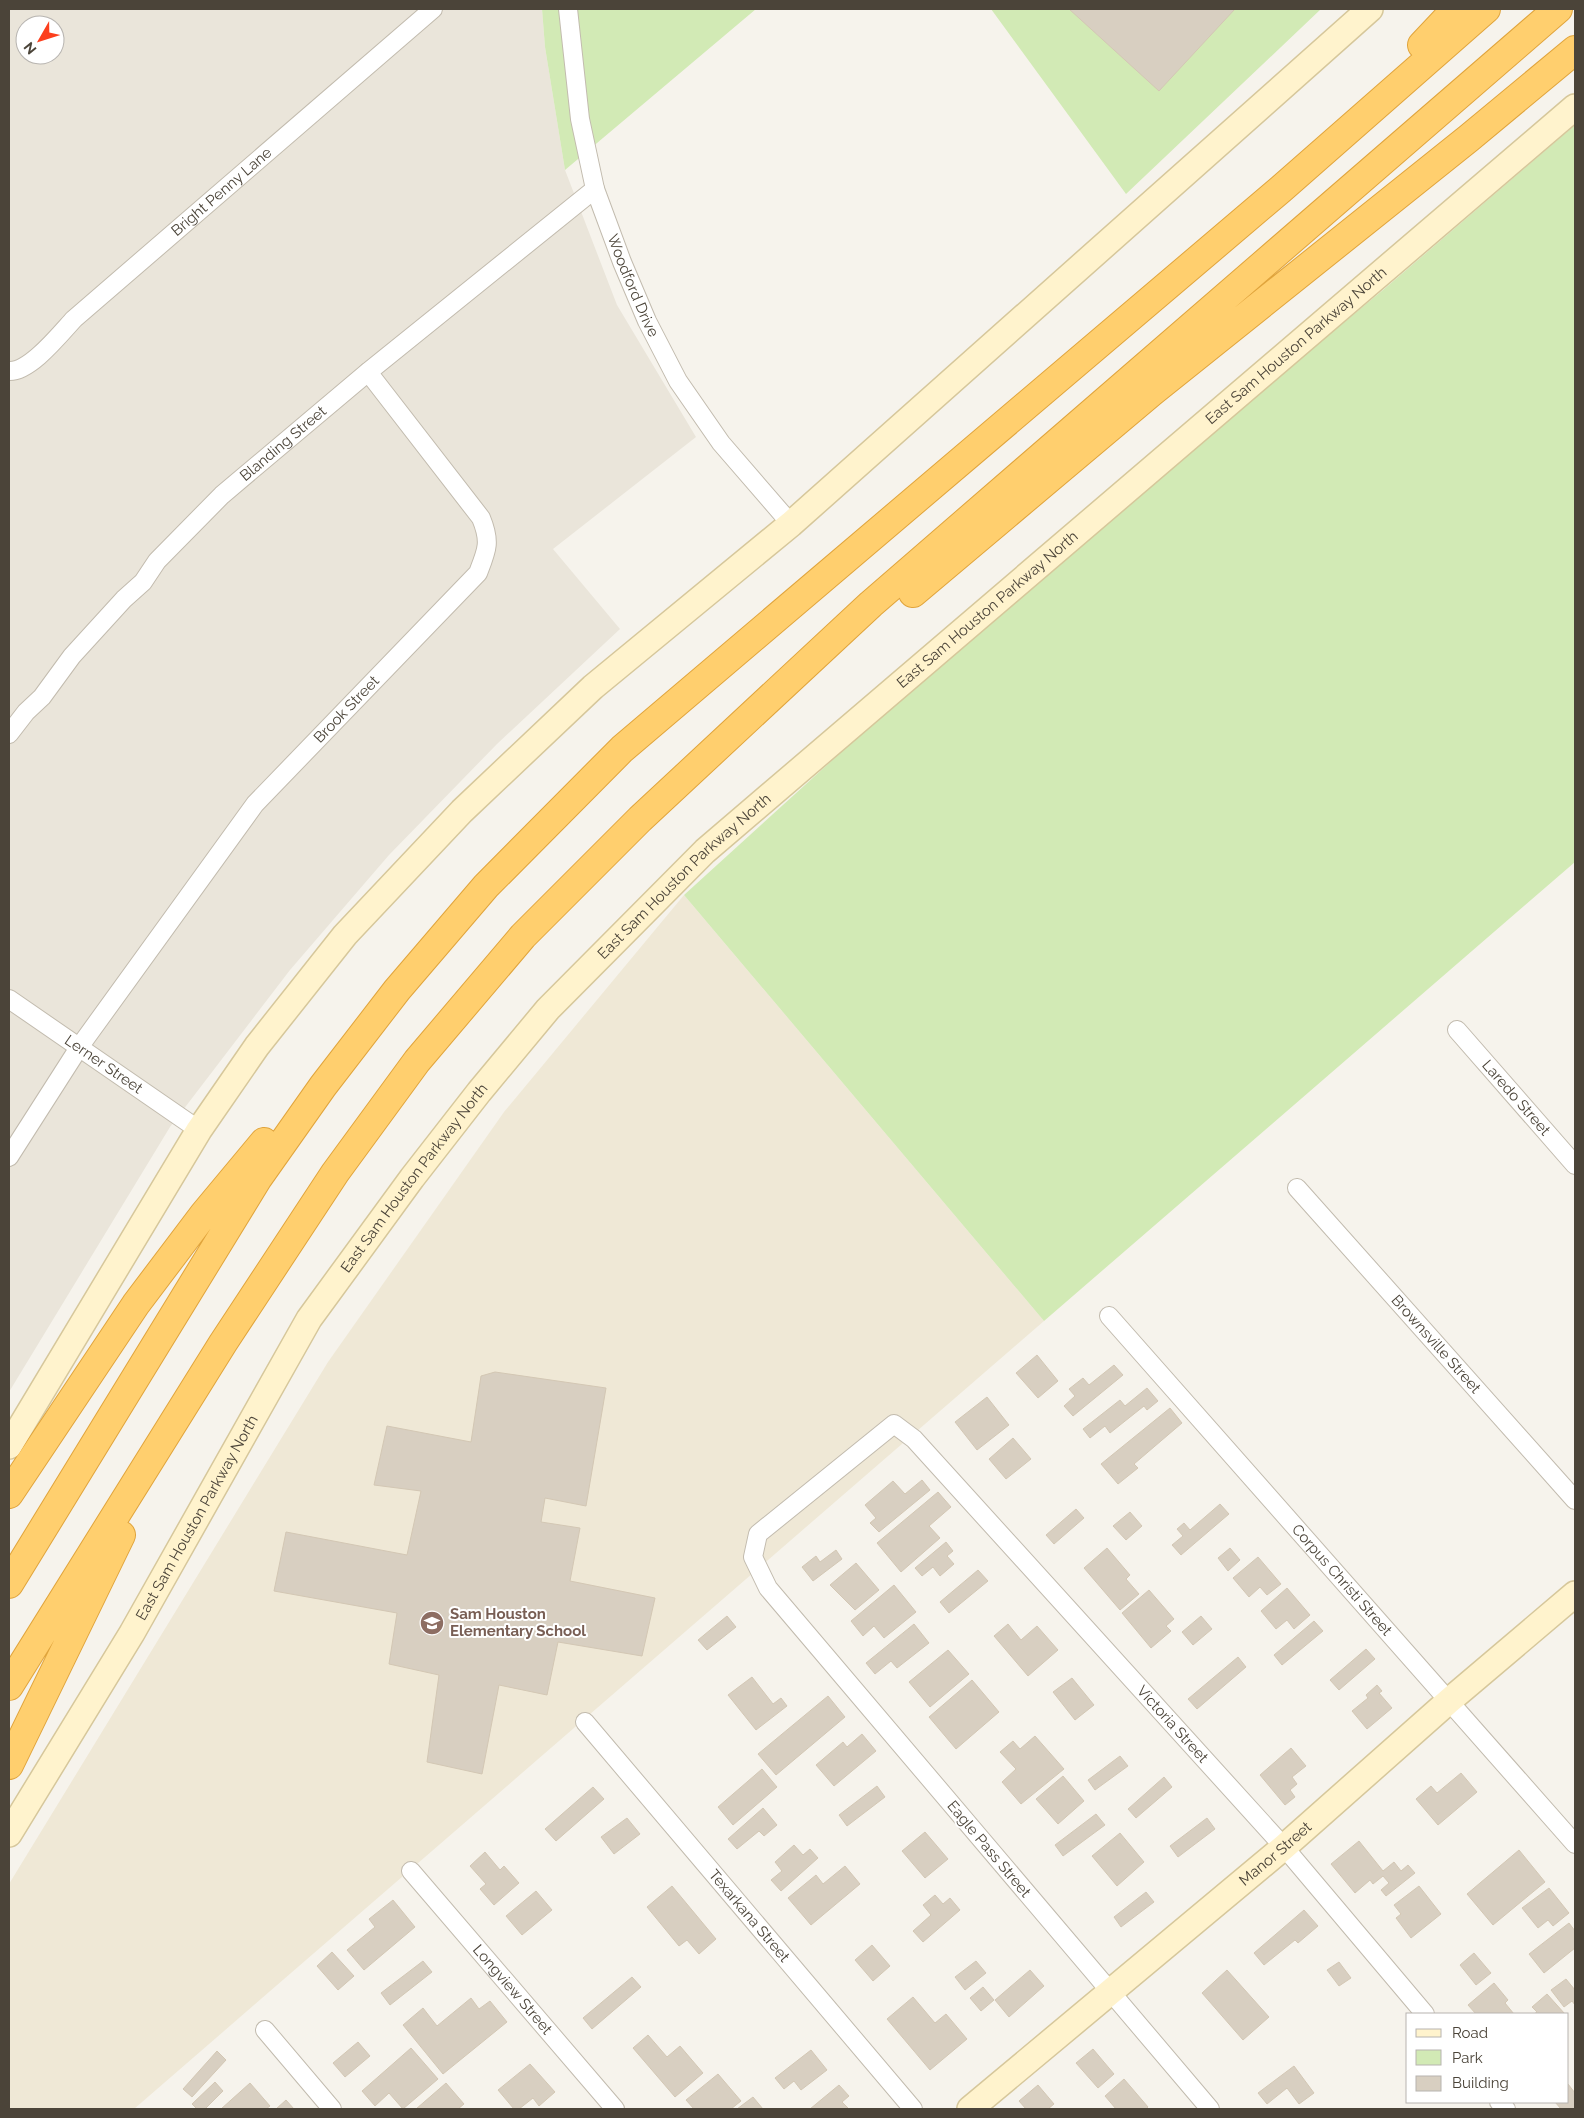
<svg xmlns="http://www.w3.org/2000/svg" width="1584" height="2118" font-family="Raleway,sans-serif">
  <rect width="100%" height="100%" fill="#f6f3ec"/>
  <path fill="#eae5da" fill-rule="evenodd" d="M9 9H542L545 47 565 170 617 305 696 437 553 549 620 629 497 744 389 855 290 970 170 1127 9 1392ZM25 25H55V55H25Z"/>
  <path fill="#efe8d6" d="M684 895 1044 1321 134 2109H9V1884L328 1362 504 1112Z"/>
  <path fill="#d2eab5" d="M542 9H756L565 170 545 47Z
    M991 9H1321L1126 194Z
    M1575 125V862L1044 1321 684 895 1014 595 1383 290Z"/>
  <path fill="#d8cfc1" stroke="#d3c7b4" d="M1069 9H1235L1159 91Z
    M1037 1355 1058 1381 1038 1398 1016 1373Z
    M1114 1365 1123 1375 1073 1416 1064 1406 1075 1396 1069 1389 1083 1378 1089 1385Z
    M495 1372 606 1388 586 1506 545 1498 541 1522 580 1528 570 1581 655 1598 642 1656 558 1642 547 1695 499 1685 482 1774 427 1762 439 1675 389 1664 397 1613 274 1591 286 1532 407 1555 421 1491 374 1485 387 1426 471 1442 481 1376Z
    M1147 1388 1158 1401 1147 1410 1144 1406 1110 1433 1105 1426 1090 1438 1083 1429 1120 1400 1125 1406Z
    M987 1397 1009 1425 977 1450 955 1422Z
    M1170 1408 1182 1423 1134 1464 1138 1468 1118 1484 1101 1464Z
    M1013 1438 1031 1459 1006 1479 989 1459Z
    M922 1480 930 1490 879 1532 870 1523 876 1518 865 1505 893 1481 905 1494Z
    M938 1492 951 1507 929 1526 940 1538 901 1572 877 1543Z
    M1220 1504 1229 1514 1181 1555 1172 1545 1183 1536 1177 1529 1184 1523 1190 1530Z
    M1076 1509 1084 1518 1054 1544 1046 1535Z
    M1130 1512 1142 1526 1126 1540 1113 1526Z
    M946 1542 953 1551 947 1556 954 1564 940 1576 933 1567 922 1576 915 1568Z
    M1107 1548 1130 1575 1126 1579 1139 1594 1120 1610 1084 1568Z
    M1230 1548 1240 1560 1228 1571 1218 1558Z
    M836 1550 842 1559 813 1581 802 1567 816 1556 820 1562Z
    M1258 1557 1281 1584 1267 1595 1260 1587 1249 1597 1233 1578Z
    M856 1563 879 1590 855 1610 830 1585Z
    M978 1570 988 1581 949 1613 940 1602Z
    M894 1585 916 1612 884 1638 874 1626 863 1636 851 1621Z
    M1287 1588 1310 1615 1294 1629 1287 1620 1276 1629 1261 1611Z
    M1149 1590 1174 1619 1166 1626 1171 1631 1151 1648 1122 1613Z
    M727 1616 736 1627 707 1650 698 1640Z
    M1201 1616 1212 1629 1193 1645 1182 1632Z
    M1314 1621 1323 1631 1282 1665 1274 1655Z
    M914 1624 929 1643 897 1668 891 1661 875 1674 866 1663Z
    M1008 1624 1021 1640 1037 1626 1058 1650 1028 1676 994 1636Z
    M1366 1649 1375 1659 1339 1690 1330 1680Z
    M948 1650 969 1674 930 1707 909 1682Z
    M1238 1657 1246 1667 1197 1709 1188 1699Z
    M752 1677 773 1704 781 1698 787 1706 756 1730 728 1695Z
    M1072 1678 1094 1705 1075 1720 1053 1692Z
    M972 1680 999 1712 956 1749 929 1717Z
    M1377 1685 1382 1691 1379 1693 1392 1708 1367 1729 1352 1711 1368 1698 1366 1695Z
    M828 1696 845 1717 776 1775 758 1754Z
    M862 1734 876 1751 834 1786 816 1765 843 1742 847 1747Z
    M1035 1736 1064 1769 1021 1804 1002 1782 1016 1769 1000 1752 1013 1741 1020 1749Z
    M1291 1748 1306 1766 1292 1777 1297 1784 1290 1790 1295 1797 1285 1805 1260 1775Z
    M1120 1756 1128 1766 1095 1790 1088 1780Z
    M762 1769 777 1787 733 1825 718 1807Z
    M1461 1773 1477 1792 1438 1825 1416 1799 1431 1786 1437 1793Z
    M1063 1776 1084 1801 1058 1824 1036 1799Z
    M1164 1777 1172 1787 1136 1818 1128 1809Z
    M877 1786 885 1797 847 1826 839 1815Z
    M593 1787 604 1799 556 1841 545 1829Z
    M763 1808 777 1825 764 1836 759 1831 737 1849 728 1839Z
    M1096 1814 1105 1825 1063 1856 1055 1845Z
    M627 1818 640 1834 614 1854 601 1837Z
    M1207 1818 1215 1829 1178 1857 1170 1846Z
    M925 1832 948 1859 925 1878 902 1851Z
    M1120 1833 1144 1862 1117 1886 1092 1856Z
    M1359 1841 1383 1871 1394 1862 1401 1871 1408 1865 1415 1873 1386 1896 1381 1890 1389 1883 1383 1876 1373 1884 1370 1880 1355 1893 1331 1864Z
    M794 1845 803 1855 810 1849 818 1858 781 1891 771 1880 782 1871 775 1862Z
    M1519 1850 1545 1882 1493 1925 1467 1894Z
    M485 1852 500 1870 504 1866 519 1883 494 1905 480 1889 486 1884 470 1866Z
    M845 1866 860 1884 811 1925 788 1898 816 1875 823 1884Z
    M672 1886 716 1939 699 1954 687 1940 679 1946 647 1907Z
    M1419 1886 1441 1914 1411 1938 1396 1918 1401 1914 1394 1905Z
    M1549 1888 1569 1913 1553 1926 1548 1920 1538 1928 1522 1908Z
    M536 1891 552 1910 522 1935 506 1916Z
    M1146 1892 1154 1902 1121 1927 1114 1917Z
    M935 1895 943 1904 950 1898 960 1910 923 1942 913 1931 931 1915 923 1905Z
    M393 1900 415 1927 364 1970 347 1950 375 1927 369 1919Z
    M1304 1910 1318 1926 1298 1943 1295 1940 1264 1965 1254 1953Z
    M1569 1923 1575 1931V1948L1544 1973 1529 1954Z
    M872 1945 890 1966 873 1981 855 1960Z
    M332 1952 354 1976 338 1990 317 1966Z
    M1474 1953 1491 1973 1476 1985 1460 1965Z
    M423 1961 432 1972 390 2005 381 1993Z
    M976 1961 986 1973 965 1990 955 1977Z
    M1339 1962 1351 1978 1339 1986 1327 1970Z
    M1030 1970 1044 1986 1009 2017 995 2000Z
    M1227 1970 1269 2017 1243 2040 1202 1993Z
    M632 1977 641 1987 592 2029 583 2018Z
    M1566 1979 1575 1990V2005L1572 2001 1564 2007 1551 1990Z
    M1494 1983 1508 2000 1505 2003 1514 2014H1476L1468 2005Z
    M983 1987 994 2000 981 2011 970 1998Z
    M1547 1994 1565 2014H1534L1537 2012 1532 2007Z
    M913 1997 935 2023 946 2014 967 2039 930 2070 887 2019Z
    M471 1998 479 2009 490 2001 507 2022 443 2074 403 2025 423 2008 437 2026Z
    M648 2035 667 2057 680 2046 703 2073 675 2097 633 2048Z
    M358 2042 370 2056 345 2077 333 2063Z
    M411 2048 438 2079 403 2109 389 2093 375 2106 362 2091Z
    M1093 2049 1114 2074 1098 2088 1076 2063Z
    M811 2050 827 2070 801 2090 794 2081 784 2089 775 2078Z
    M217 2051 226 2060 192 2097 183 2089Z
    M530 2064 555 2092 539 2106 533 2098 519 2109H514L498 2090Z
    M1294 2066 1314 2093 1299 2104 1287 2088 1267 2104 1258 2093Z
    M718 2074 741 2101 731 2109H694L686 2100Z
    M1124 2079 1148 2107 1146 2109H1116L1105 2096Z
    M215 2082 223 2091 205 2109H197L192 2104Z
    M250 2083 270 2106 266 2109H221Z
    M446 2083 464 2104 458 2109H416Z
    M1568 2084 1575 2093V2109H1561L1555 2102H1568Z
    M839 2085 849 2096 842 2102 849 2109H810Z
    M1038 2085 1054 2104 1048 2109H1026L1019 2101Z
    M753 2097 763 2109H737Z
    M286 2100 294 2109H276Z"/>
  <g fill="none" stroke-linecap="round" stroke-linejoin="round">
    <g stroke="#c2bbae" stroke-width="20">
      <g id="street">
        <path id="s1" d="M568 9 580 119 595 189 622 262 647 321 678 381 721 443 791 524"/>
        <path id="s2" d="M9 371C30 372 60 334 74 319L433 9"/>
        <path id="s3" d="M9 734 26 712 42 697 72 656 124 599 143 582 157 561 222 495 368 372 595 189"/>
        <path id="s4" d="M9 999 199 1130"/>
        <path id="s5" d="M1457 1030 1575 1165"/>
        <path id="s6" d="M9 1157 80 1046 255 804 478 573C487 550 491 542 481 518L368 372"/>
        <path id="s7" d="M1297 1188 1575 1500"/>
        <path id="s8" d="M1109 1316 1575 1844"/>
        <path id="s9" d="M585 1722 913 2109"/>
        <path id="s10" d="M411 1871 615 2109"/>
        <path d="M265 2030 332 2109"/>
        <path d="M1499 2102 1506 2109"/>
        <path id="s11" d="M1210 2109 768 1588 753 1557 758 1534 894 1424 914 1439 1284 1847 1425 2014"/>
      </g>
    </g>
    <g stroke="#d6c79b" stroke-width="28">
      <g id="secondary">
        <path d="M9 1446 199 1130 257 1046 345 935 462 811 593 687 791 524 1370 9"/>
        <path id="s12" d="M9 1834 132 1633 309 1319 412 1178 479 1092 548 1009 705 851 1575 107"/>
        <path id="s13" d="M970 2109 1284 1847 1450 1700 1575 1594"/>
      </g>
    </g>
    <g stroke="#e0a43c" stroke-width="30">
      <path id="highway" d="M1422 45 1456 9
        M913 593 1153 391 1469 138 1575 50
        M9 1494 136 1304 204 1214 264 1142
        M9 1584 258 1178 323 1086 397 990 486 886 622 749 1281 189 1486 9
        M9 1686 223 1343 335 1173 417 1061 523 936 640 819 871 604 1558 9
        M9 1765 121 1535"/>
    </g>
    <use href="#street" stroke="#fff" stroke-width="18"/>
    <use href="#secondary" stroke="#fff3cd" stroke-width="25"/>
    <use href="#highway" stroke="#ffcf6e" stroke-width="28"/>
  </g>
  <defs>
    <g id="school-disc" transform="scale(1.25)"><circle r="9.5" fill="#8d6e63" stroke="#fff"/><path d="M0-5L7-2L0 1L-7-2ZM-4 1L0 2.5L4 1V4Q0 6-4 4Z" fill="#fff"/></g>
  </defs>
  <g fill-rule="evenodd">
    <use href="#school-disc" x="432" y="1623"/>
  </g>
  <g text-anchor="middle" stroke-width="4" stroke-linejoin="round" paint-order="stroke">
    <g font-size="15" fill="#4b4439" stroke="#fff">
      <text dy="5" stroke="none"><textPath href="#s2" startOffset="280">Bright Penny Lane</textPath></text>
      <text dy="5" stroke="none"><textPath href="#s1" startOffset="286">Woodford Drive</textPath></text>
      <text dy="5" stroke="none"><textPath href="#s12" startOffset="1988">East Sam Houston Parkway North</textPath></text>
      <text dy="5" stroke="none"><textPath href="#s3" startOffset="401">Blanding Street</textPath></text>
      <text dy="5" stroke="none"><textPath href="#s12" startOffset="1582">East Sam Houston Parkway North</textPath></text>
      <text dy="5" stroke="none"><textPath href="#s6" startOffset="562">Brook Street</textPath></text>
      <text dy="5" stroke="none"><textPath href="#s12" startOffset="1178">East Sam Houston Parkway North</textPath></text>
      <text dy="5" stroke="none"><textPath href="#s4" startOffset="115">Lerner Street</textPath></text>
      <text dy="5" stroke="none"><textPath href="#s5" startOffset="90">Laredo Street</textPath></text>
      <text dy="5" stroke="none"><textPath href="#s12" startOffset="772">East Sam Houston Parkway North</textPath></text>
      <text dy="5" stroke="none"><textPath href="#s7" startOffset="209">Brownsville Street</textPath></text>
      <text dy="5" stroke="none"><textPath href="#s12" startOffset="368">East Sam Houston Parkway North</textPath></text>
      <text dy="5" stroke="none"><textPath href="#s8" startOffset="352">Corpus Christi Street</textPath></text>
      <text dy="5" stroke="none"><textPath href="#s11" startOffset="1326">Victoria Street</textPath></text>
      <text transform="translate(989 1849) rotate(50)" y="5">Eagle Pass Street</text>
      <text dy="5" stroke="none"><textPath href="#s13" startOffset="398">Manor Street</textPath></text>
      <text dy="5" stroke="none"><textPath href="#s9" startOffset="254">Texarkana Street</textPath></text>
      <text dy="5" stroke="none"><textPath href="#s10" startOffset="156">Longview Street</textPath></text>
    </g>
    <g font-size="15" font-weight="bold" fill="#785e54" stroke="#fff" text-anchor="start">
      <text x="450" y="1619">Sam Houston<tspan x="450" dy="17">Elementary School</tspan></text>
    </g>
  </g>
  <rect width="1584" height="2118" fill="none" stroke="#4b4439" stroke-width="20"/>
  <rect x="1406" y="2013" width="162" height="90" fill="#ffffff" stroke="#b7b4b0"/>
  <rect x="1416" y="2029" width="25" height="8" fill="#fff3cd" stroke="#b7b4b0"/>
  <text x="1452" y="2038" font-size="15" fill="#4b4439">Road</text>
  <rect x="1416" y="2050" width="25" height="15" fill="#d2eab5" stroke="#b7b4b0"/>
  <text x="1452" y="2063" font-size="15" fill="#4b4439">Park</text>
  <rect x="1416" y="2076" width="25" height="15" fill="#d8cfc1" stroke="#b7b4b0"/>
  <text x="1452" y="2088" font-size="15" fill="#4b4439">Building</text>
  <g transform="translate(40 40) rotate(231)"><circle r="24" fill="#ffffff" stroke="#b7b4b0"/>
  <path d="M0-4L9 19L0 12L-9 19Z" fill="#fc3f1d"/>
  <text y="-8" font-size="14" font-weight="bold" text-anchor="middle" fill="#4b4439">N</text>
  </g>
</svg>
